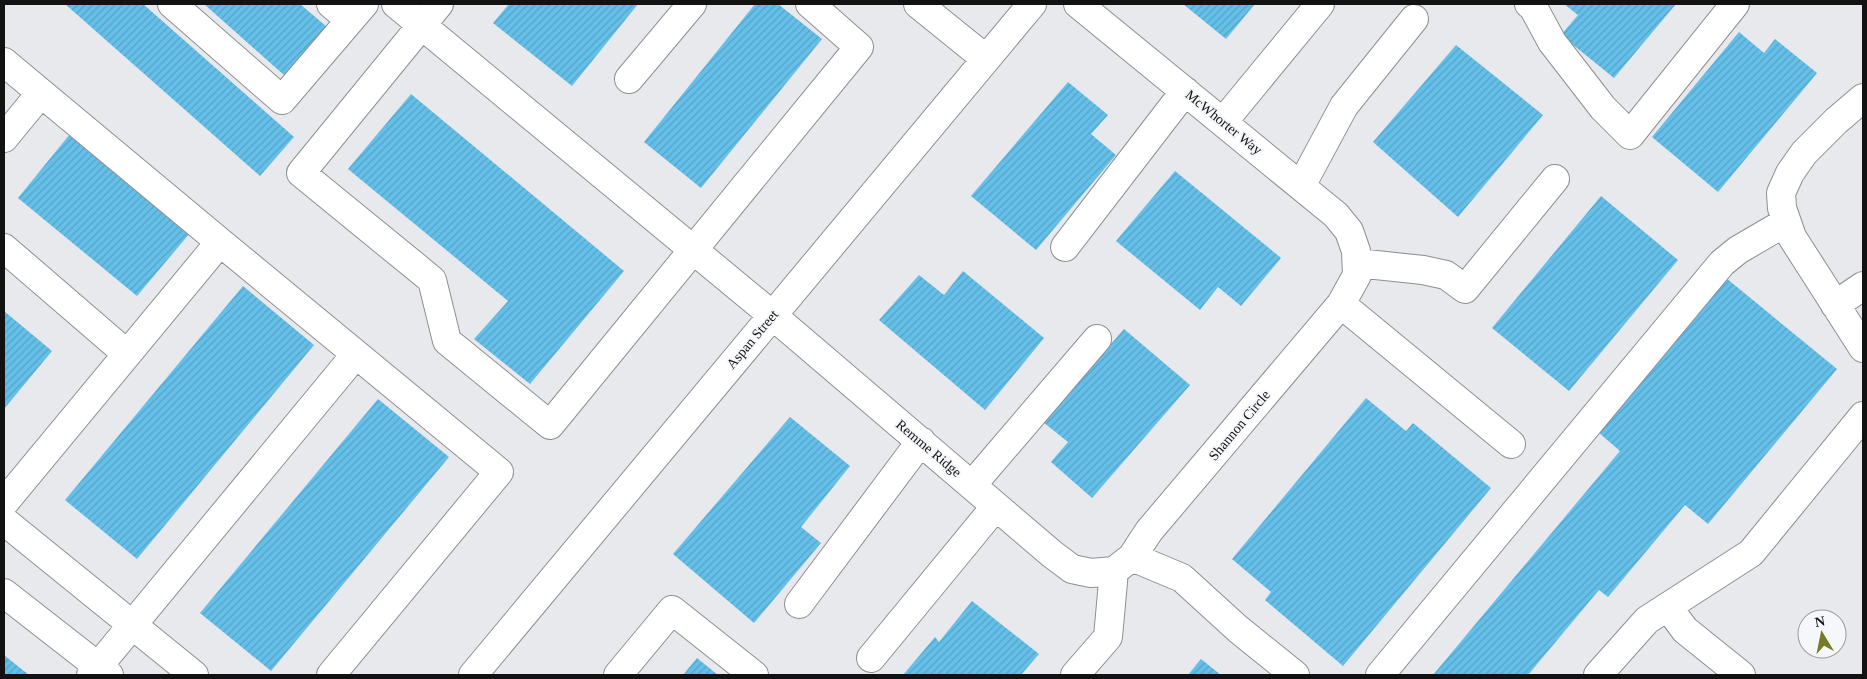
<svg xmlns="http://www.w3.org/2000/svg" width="1867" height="679" font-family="Georgia,serif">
  <defs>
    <pattern id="building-hatch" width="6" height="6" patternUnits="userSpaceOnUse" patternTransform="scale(1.25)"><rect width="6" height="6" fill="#64bfe9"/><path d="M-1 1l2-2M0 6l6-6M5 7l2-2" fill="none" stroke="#56a3c7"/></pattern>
  </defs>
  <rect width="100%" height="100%" fill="#e7e9ec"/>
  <path fill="url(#building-hatch)" d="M65 4H143L294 137 260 176Z
    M204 4H300L327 27 284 75Z
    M509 4H638L572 86 493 23Z
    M755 4H778L822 39 701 188 644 142Z
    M1183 4H1255L1226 39Z
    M1564 4H1676L1614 78 1561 35 1578 15Z
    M1739 32 1764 53 1775 39 1817 73 1718 192 1652 137Z
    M1456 45 1543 115 1458 217 1373 142Z
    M1068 82 1108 115 1091 134 1116 155 1036 250 971 196Z
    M411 94 624 271 530 384 474 339 508 301 348 169Z
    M70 134 190 233 137 296 18 198Z
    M1175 171 1281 258 1241 306 1218 287 1200 310 1116 241Z
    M1601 196 1678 260 1569 391 1492 328Z
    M963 271 1044 338 985 410 879 320 919 275 944 295Z
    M1726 278 1837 369 1708 524 1685 505 1608 597 1599 590 1528 675H1433L1620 451 1598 432Z
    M243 286 314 345 137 559 65 500Z
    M4 311 52 351 4 409Z
    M1124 329 1190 385 1092 498 1051 462 1068 442 1043 422Z
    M1366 398 1406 431 1413 423 1491 488 1343 666 1265 600 1271 592 1232 559Z
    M378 399 449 457 271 671 200 613Z
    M790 417 850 466 801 527 821 543 754 623 673 554Z
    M972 601 1039 654 1021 675H903L935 637 939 642Z
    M4 655 29 675H4Z
    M697 658 718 675H683Z
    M1201 659 1221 675H1188Z"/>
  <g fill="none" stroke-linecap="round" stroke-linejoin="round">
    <g stroke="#8e8f92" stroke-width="30">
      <path id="minor" d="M172 4 282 100 364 4
        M331 4 350 20
        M396 4 772 315 1052 554 1072 569 1091 573 1114 571 1132 557 1149 531 1341 304 1357 275 1356 251 1349 231 1336 215 1078 4
        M439 4 301 173 432 280 447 341 550 425 859 47 810 4
        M918 4 986 59
        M1529 4 1533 7 1552 42 1603 108 1630 135 1735 4
        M4 62 220 242
        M629 79 692 4
        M1863 98 1836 121 1804 153 1790 173 1781 193 1782 208 1792 237 1863 348
        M1223 122 1320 4
        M4 138 41 93
        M1301 186 1344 106 1414 19
        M1065 247 1185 91
        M4 248 127 354
        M1357 263 1423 270 1446 275 1465 289 1555 179
        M1341 304 1511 444
        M1835 305 1863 286
        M972 485 1097 339
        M4 503 220 242 499 472 331 675
        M4 521 194 675
        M1132 557 1182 578 1238 629 1295 675
        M4 593 109 675
        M799 604 921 441
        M1668 607 1685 630 1741 675
        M871 658 996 506
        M91 675 356 354
        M473 675 1032 4
        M618 675 672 610 754 675
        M1075 675 1108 637 1114 571
        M1380 675 1722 263 1738 250 1786 222
        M1598 675 1647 620 1751 553 1863 416"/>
    </g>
    <use href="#minor" stroke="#fff" stroke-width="28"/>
  </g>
  <g text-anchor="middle" stroke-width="4" stroke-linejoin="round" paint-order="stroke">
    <g font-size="14" fill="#121213" stroke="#f5f7fa">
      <text transform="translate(1224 122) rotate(39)" y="5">McWhorter Way</text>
      <text transform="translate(752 339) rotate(-50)" y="5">Aspan Street</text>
      <text transform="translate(1239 425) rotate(-50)" y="5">Shannon Circle</text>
      <text transform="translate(929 448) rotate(40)" y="5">Remme Ridge</text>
    </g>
  </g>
  <rect width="1867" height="679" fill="none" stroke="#121213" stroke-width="10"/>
  <g transform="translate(1822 634) rotate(350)"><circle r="24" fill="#f5f7fa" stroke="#9a9b9e"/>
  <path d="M0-4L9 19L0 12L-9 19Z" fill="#757c27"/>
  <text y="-8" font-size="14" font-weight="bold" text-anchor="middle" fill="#121213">N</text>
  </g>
</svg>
